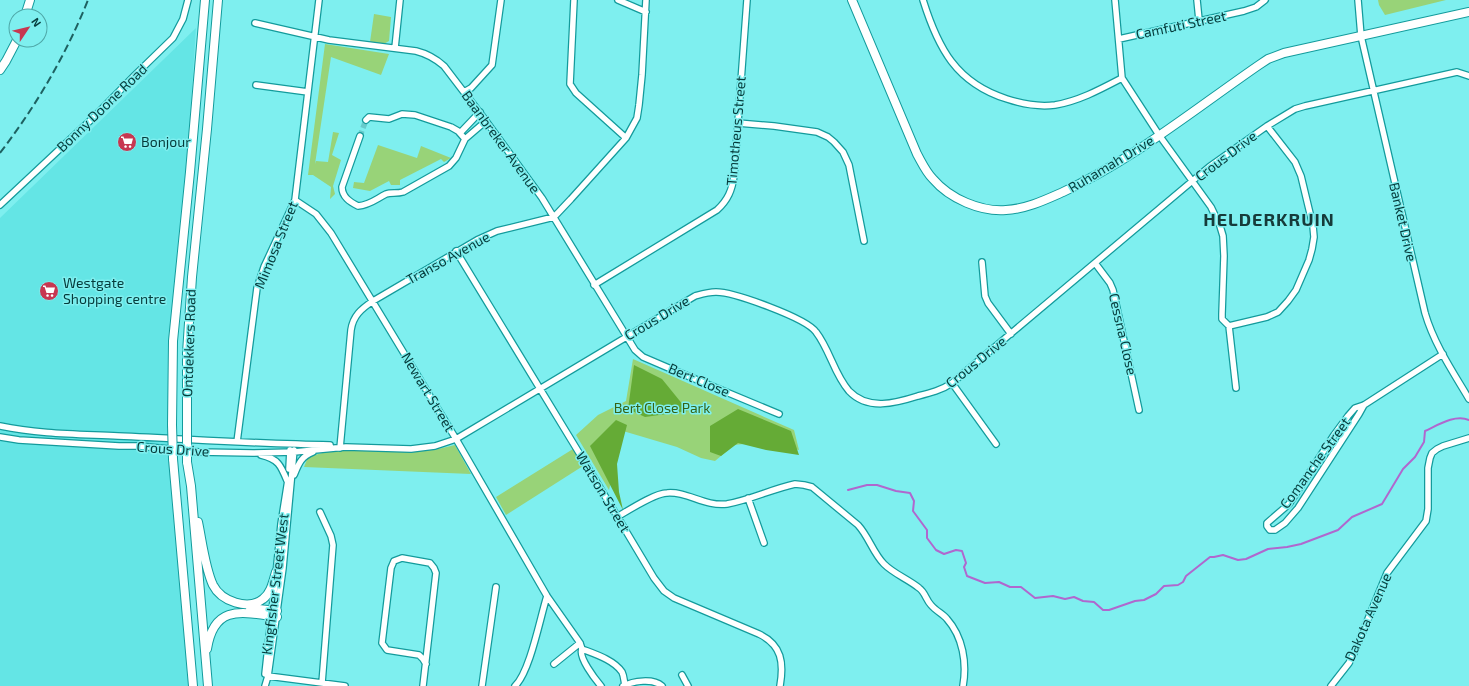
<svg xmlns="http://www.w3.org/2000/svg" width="1469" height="686" font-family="'Exo 2',sans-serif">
  <rect width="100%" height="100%" fill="#7eefef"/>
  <path fill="#64e5e5" d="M196 28 169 438 189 686H0V218Z"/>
  <path fill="#98d378" d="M1378 0H1446L1385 15 1379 5Z
    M374 14 391 17 389 41 382 45 370 42Z
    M325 44 389 54 381 75 331 57 315 164 316 161 328 162 333 132 339 133 332 155 341 160 333 186 335 194 330 199 331 187 313 175H308Z
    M378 145 417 158 421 146 451 158 444 162 441 159 400 180V185H391L389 181 370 191 353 188 354 182 364 183Z
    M633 359 794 430 799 450 763 442 734 445 715 461 701 458 677 447 623 431 609 490 576 435 598 415 626 401Z
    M455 445 471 474 304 467 308 457 329 451 434 450Z
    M573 449 583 466 506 515 496 497Z"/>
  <path fill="#65ab36" d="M634 365 662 379 688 411 645 417 628 409Z
    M738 409 791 431 799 455 766 450 738 443 721 456 710 452V426Z
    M616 420 627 425 617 464 619 492 623 510 590 446Z"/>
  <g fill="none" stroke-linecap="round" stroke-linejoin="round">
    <path stroke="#b067ce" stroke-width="2" d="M848 490 867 485H877L896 491 910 493 914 501 913 511 927 530V538L936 550 944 554 956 550 962 551 966 563 964 567 967 576 985 583 999 582 1010 587H1021L1035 598 1053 596 1065 599 1074 597 1083 601 1094 602 1103 610H1109L1135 601 1144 600 1156 594 1164 586 1178 585 1183 582 1186 576 1210 557H1214L1223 555 1238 560 1246 559 1268 549 1287 547 1301 544 1338 530 1352 517 1382 504 1403 469 1415 457 1424 442 1425 431C1438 425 1455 414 1469 420"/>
    <path stroke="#66cbcb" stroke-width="5.5" stroke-dasharray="5.5 3" stroke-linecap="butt" d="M360 136 366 120"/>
    <g stroke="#139b9c" stroke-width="8">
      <path id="street" d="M574 0 570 84 576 93 626 138
        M618 0 646 12
        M923 0C938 48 956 83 1007 99 1022 104 1039 107 1055 105 1079 101 1101 89 1122 78
        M1115 0 1122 78 1159 135 1211 207 1220 226 1223 236 1224 256 1222 314V319L1229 326 1236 388
        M1197 0 1199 20
        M1358 0 1361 36 1425 313C1434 344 1453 372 1469 399
        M255 23 329 40 416 51C428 54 435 58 444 66L486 121 542 198 635 350 643 357 671 369 779 414
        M1119 39 1244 11 1256 7 1265 0
        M395 48 400 0
        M256 85 308 92
        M464 92 471 88 492 65 501 0
        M738 123 774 126 817 132 828 137 834 142 843 152 849 165 864 241
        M460 133 480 112
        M360 136 342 187C342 197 350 202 358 206 370 205 376 199 386 194 391 192 397 194 403 192L449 166 456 158 465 139 458 131 451 127 415 115 402 114 389 119 369 117 366 120
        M465 139 486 121
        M295 200 316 214 331 233 456 439 547 596 580 643 582 649C578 657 595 679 601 686
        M0 205 94 117 135 75 173 38 183 19 188 0
        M456 251 581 456 654 578 664 591 674 598 759 634C782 645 784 663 780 686
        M982 262 985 296 988 303 1011 334
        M1095 263 1110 283 1113 290 1139 410
        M594 285 717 210C728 200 732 190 734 176L747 0
        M1229 326 1267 317 1278 312 1288 301 1296 290 1309 260 1312 249 1314 237 1313 226 1301 176 1295 162 1267 126
        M952 383 996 444
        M1364 405 1359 414 1298 508 1285 523 1275 530H1270L1267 526V523L1289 504 1295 495 1334 435 1348 416 1355 408 1364 405 1443 354
        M0 426C39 434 78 434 118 436 189 439 259 444 330 445
        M0 437 19 440 119 446H139L199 452 253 453 294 452 346 447 411 449 435 446 456 439 695 296C702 294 708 292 716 292 734 292 806 318 816 332 830 350 834 374 849 391 868 411 896 403 918 396 930 393 942 390 952 383L1209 167 1267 126 1295 109 1305 106 1457 72 1469 76
        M237 442 257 288 264 267 295 200 319 0
        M340 448 351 330C353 316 361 309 373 301L477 240 497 231 554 217 571 199 626 138 637 118 639 105 642 75 646 0
        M261 455C279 459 281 466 288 483
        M289 469 290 450
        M294 475C299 463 301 457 313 452
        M748 498 764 543
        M320 512 331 536 333 545 322 683
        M617 517C629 510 655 493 667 493 687 491 705 507 727 504 750 500 772 489 795 484L804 485 812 487 858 525C869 537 873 553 884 564 894 574 908 579 919 588 925 592 926 600 931 605 936 611 943 614 947 619 963 637 967 663 963 686
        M276 574 281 524 288 480
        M582 649C595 654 614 660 622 672 624 676 624 681 625 685
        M554 664 580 643
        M265 674 275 583
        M682 675 688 686
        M268 676 345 686
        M265 686 268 676 283 568 294 450
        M423 686 436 573 434 568 430 563 402 558 394 561 391 568 382 643 387 650 419 655 423 659 426 664
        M482 686 496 587
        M515 686C530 672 540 618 547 596
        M623 686C633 681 653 678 662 686
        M1331 686 1349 663 1354 653 1387 573 1426 521 1428 509V468L1430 458 1432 453 1437 449 1443 446 1469 438"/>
    </g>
    <g stroke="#139b9c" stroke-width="10">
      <path id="secondary" d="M852 0 917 154C922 163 926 172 933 179 950 199 981 212 1006 210 1026 209 1045 200 1063 192 1134 159 1195 109 1259 65L1268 59 1284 53 1469 12"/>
    </g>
    <g stroke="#139b9c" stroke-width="10">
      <path id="primary" d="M25 16 30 0
        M0 70 6 61 17 40
        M172 425 173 341 190 172 205 0
        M187 425V353L192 277 207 129 218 0
        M173 459 193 686
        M187 462 191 486 208 686
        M198 522C202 541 205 568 213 585 221 601 248 611 263 599 271 593 273 582 276 572
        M250 608 277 611
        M207 649C214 604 242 612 277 617"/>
    </g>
    <use href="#street" stroke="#fff" stroke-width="5.5"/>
    <use href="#secondary" stroke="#fff" stroke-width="8"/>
    <use href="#primary" stroke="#fff" stroke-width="8"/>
    <path stroke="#1e6161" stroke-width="2" stroke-dasharray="8 4" stroke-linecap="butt" d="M0 153C36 106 66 55 88 0"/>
    <g stroke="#139b9c" stroke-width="10" stroke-linecap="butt">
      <path id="primary-bridge" d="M172 425 173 459
        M187 425V462"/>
    </g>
    <use href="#primary-bridge" stroke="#fff" stroke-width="8"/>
  </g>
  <defs>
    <g id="supermarket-disc" transform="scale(1)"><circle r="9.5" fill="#c73751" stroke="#7eefef"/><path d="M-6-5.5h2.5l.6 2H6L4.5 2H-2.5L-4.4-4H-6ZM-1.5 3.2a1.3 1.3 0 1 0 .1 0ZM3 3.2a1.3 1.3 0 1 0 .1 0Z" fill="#fff"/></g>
  </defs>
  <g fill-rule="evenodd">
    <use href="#supermarket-disc" x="127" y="142"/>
    <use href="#supermarket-disc" x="49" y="291"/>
  </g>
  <g text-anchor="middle" stroke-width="3" stroke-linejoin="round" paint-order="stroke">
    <g font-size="14" fill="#053b3b" stroke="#7eefef">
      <text transform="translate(1181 25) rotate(-12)" y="5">Camfuti Street</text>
      <text transform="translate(102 108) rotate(-44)" y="5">Bonny Doone Road</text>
      <text transform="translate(736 131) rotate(-85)" y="5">Timotheus Street</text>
      <text transform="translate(501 142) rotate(54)" y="5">Baanbreker Avenue</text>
      <text transform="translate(1226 156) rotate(-37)" y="5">Crous Drive</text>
      <text transform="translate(1111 164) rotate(-31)" y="5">Ruhamah Drive</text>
      <text transform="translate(1403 222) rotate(77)" y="5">Banket Drive</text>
      <text transform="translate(276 245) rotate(-68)" y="5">Mimosa Street</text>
      <text transform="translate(448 258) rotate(-29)" y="5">Transo Avenue</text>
      <text transform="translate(657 318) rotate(-31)" y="5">Crous Drive</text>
      <text transform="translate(1123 334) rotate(77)" y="5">Cessna Close</text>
      <text transform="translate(189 343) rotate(-88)" y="5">Ontdekkers Road</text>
      <text transform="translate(976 362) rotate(-39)" y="5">Crous Drive</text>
      <text transform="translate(699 380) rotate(23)" y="5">Bert Close</text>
      <text transform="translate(428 392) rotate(59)" y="5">Newart Street</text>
      <text transform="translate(173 449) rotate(4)" y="5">Crous Drive</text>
      <text transform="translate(1315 463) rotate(-54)" y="5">Comanche Street</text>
      <text transform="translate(603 492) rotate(59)" y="5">Watson Street</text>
      <text transform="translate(275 584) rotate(-83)" y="5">Kingfisher Street West</text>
      <text transform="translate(1368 617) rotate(-66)" y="5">Dakota Avenue</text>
    </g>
    <g font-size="14" fill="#053b3b" stroke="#7eefef" text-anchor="start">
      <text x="141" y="147">Bonjour</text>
      <text x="63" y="288">Westgate<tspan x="63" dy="16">Shopping centre</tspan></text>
    </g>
    <g font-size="14" fill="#366315" stroke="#7eefef">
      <text x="662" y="413">Bert Close Park</text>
    </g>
    <g font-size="18" font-weight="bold" letter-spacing="1" fill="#163b3a" stroke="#7eefef">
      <text x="1269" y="226">HELDERKRUIN</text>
    </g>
  </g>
  <g transform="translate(28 28) rotate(55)"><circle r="19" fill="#7eefef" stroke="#4ea7a7"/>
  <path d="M0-3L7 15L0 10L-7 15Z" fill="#c73751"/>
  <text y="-6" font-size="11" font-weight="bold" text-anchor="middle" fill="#053b3b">N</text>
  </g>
</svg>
